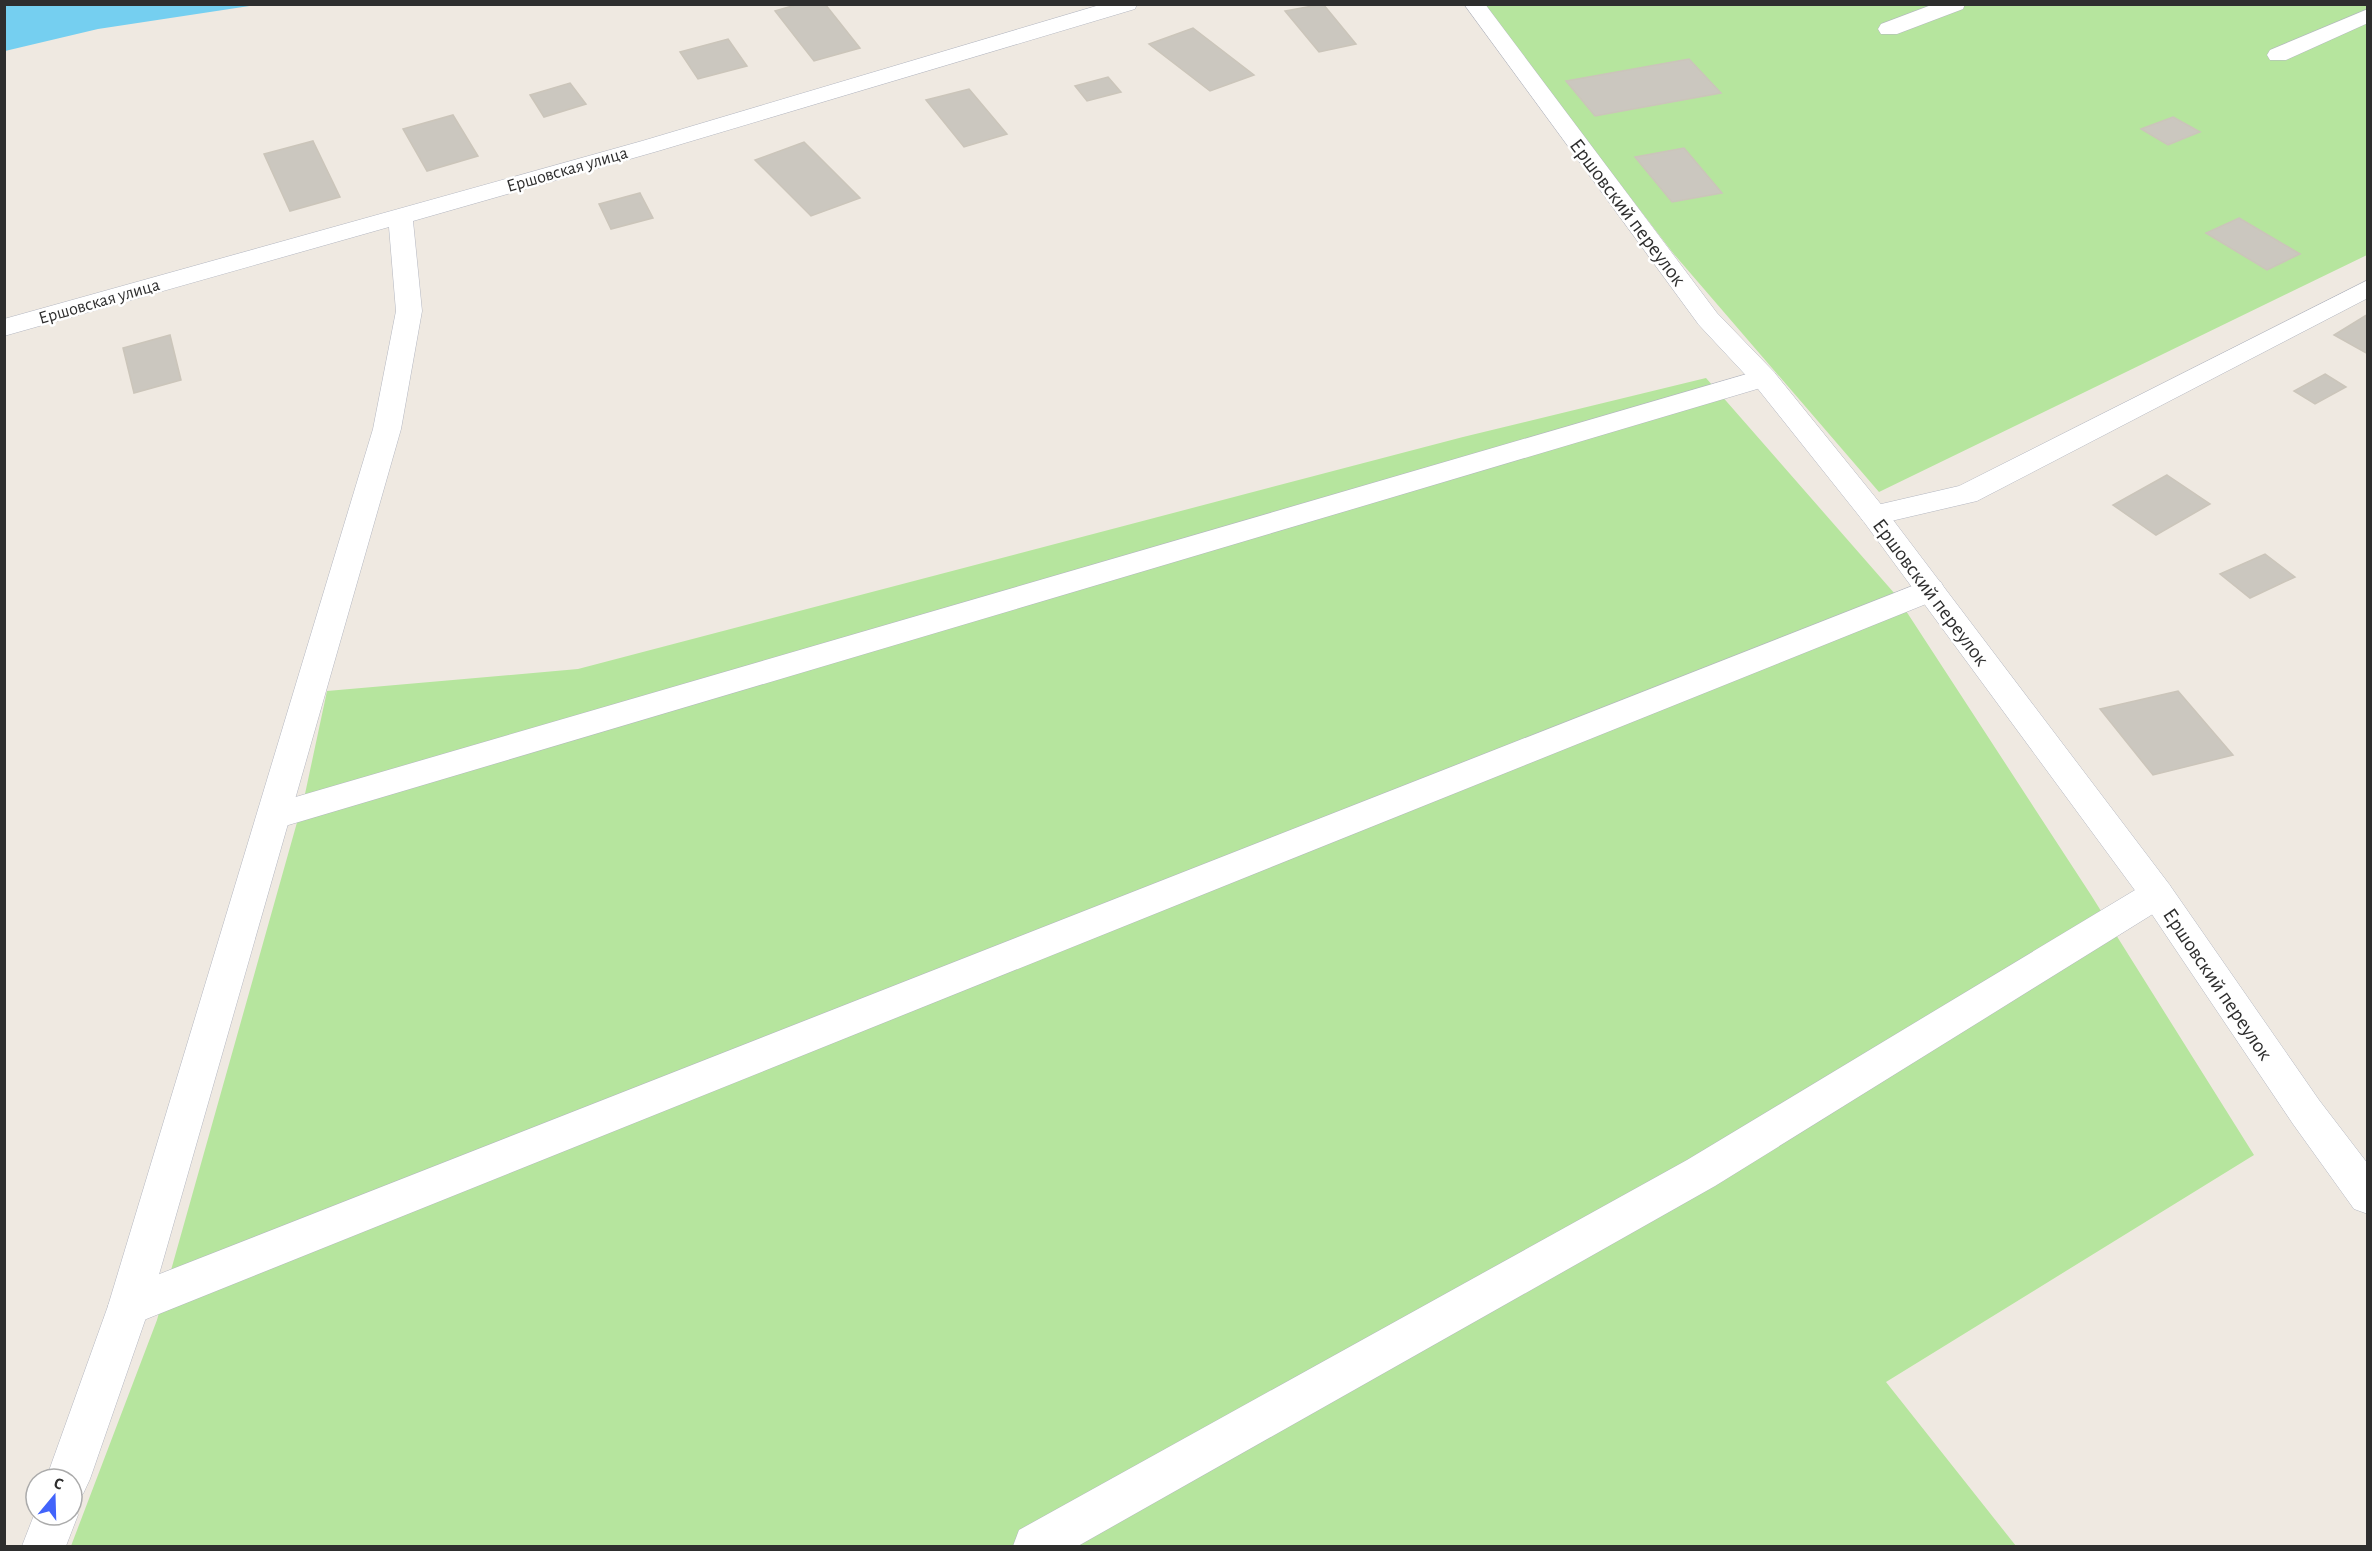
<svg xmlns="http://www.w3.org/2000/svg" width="2372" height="1551" font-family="'Alegreya Sans',sans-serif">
  <rect width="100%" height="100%" fill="#efe9e1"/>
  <path fill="#b6e59e" d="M1483 5H2367V255L1879 492 1673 253Z
    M1706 378 1895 594 2091 895 2254 1155 1886 1382 2016 1546H71L157 1320 305 794 327 691 578 669 1463 437Z"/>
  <path fill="#75cff0" d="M4 5 5 4 256 5 98 29 5 51Z"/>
  <path fill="#cbc7bf" stroke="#cbc5ba" stroke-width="1.5" d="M799 4H825L860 48 814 61 775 11Z
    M1323 4 1356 44 1319 52 1285 11Z
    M1193 28 1254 75 1210 91 1149 44Z
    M728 39 747 66 698 79 680 52Z
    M1689 59 1721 93 1595 116 1566 81Z
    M1108 77 1121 92 1087 101 1075 86Z
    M570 83 586 104 544 117 530 95Z
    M969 89 1007 134 964 147 926 100Z
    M453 115 478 156 427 171 403 129Z
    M2173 117 2200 132 2168 145 2141 129Z
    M313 141 340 197 290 211 264 154Z
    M804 142 860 198 811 216 755 160Z
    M1684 148 1722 193 1672 202 1635 157Z
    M640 193 653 218 611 229 599 204Z
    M2239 218 2300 254 2267 270 2206 233Z
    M2368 314V354L2334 335Z
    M170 335 181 380 134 393 123 348Z
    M2325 374 2346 387 2315 404 2294 391Z
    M2167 475 2210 504 2156 535 2113 505Z
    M2265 554 2295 577 2250 598 2220 574Z
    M2178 691 2233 755 2153 775 2100 709Z"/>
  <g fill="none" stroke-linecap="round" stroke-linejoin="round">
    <g stroke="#b4b7c1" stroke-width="1">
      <path id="service" d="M1934 4H1965L1963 9 1897 34H1881L1878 29 1881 24Z
        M2368 9V23L2286 60H2270L2267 55 2270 50Z
        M2368 280V298L1977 501 1874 525 1864 522 1859 515 1864 508 1959 486Z
        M1764 369 1774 372 1777 378 1774 384 275 829 263 826 258 816 263 806 275 803Z
        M1930 579 1941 582 1945 590 1941 598 129 1326 114 1320 108 1306 114 1292 129 1286Z
        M2157 880 2169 884 2174 894 2169 904 1715 1186 1078 1546H1013L1019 1530 1687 1160 2145 884Z"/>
    </g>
    <g stroke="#b4b7c1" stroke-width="1">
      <path id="minor" d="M1103 4H1137L1135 9 658 151 413 221 422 311 401 429 150 1306 90 1479 83 1494 72 1499V1479H46L108 1306 373 429 396 311 389 227 4 336V319L642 141Z
        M1464 4H1485L1717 313 1774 372 1884 508 2169 884 2319 1100 2368 1164V1214L2354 1209 2293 1124 2145 904 1864 522 1754 384 1699 325Z
        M72 1500 78 1515 66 1546H22L36 1510V1515H72Z"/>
    </g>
    <use href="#service" fill="#fff" fill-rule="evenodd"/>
    <use href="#minor" fill="#fff" fill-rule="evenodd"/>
  </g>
  <g text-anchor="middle" stroke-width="5" stroke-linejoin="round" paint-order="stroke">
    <g font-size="18" fill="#2e2e2e" stroke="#fff">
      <text transform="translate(567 169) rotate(-16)" y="6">Ершовская улица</text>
      <text transform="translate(99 301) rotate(-16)" y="6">Ершовская улица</text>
    </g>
    <g font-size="21" fill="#2e2e2e" stroke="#fff">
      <text transform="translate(1628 212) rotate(53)" y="7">Ершовский переулок</text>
      <text transform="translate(1931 592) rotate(53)" y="7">Ершовский переулок</text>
      <text transform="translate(2218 984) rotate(56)" y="7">Ершовский переулок</text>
    </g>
  </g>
  <rect width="2372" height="1551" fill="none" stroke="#2e2e2e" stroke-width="12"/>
  <g transform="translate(54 1497) rotate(19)"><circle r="28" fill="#ffffff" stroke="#ababab" stroke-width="1.5"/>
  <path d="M0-4.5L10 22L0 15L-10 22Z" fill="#4264fb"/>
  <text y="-9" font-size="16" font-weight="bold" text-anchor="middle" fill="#2e2e2e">С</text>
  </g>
</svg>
